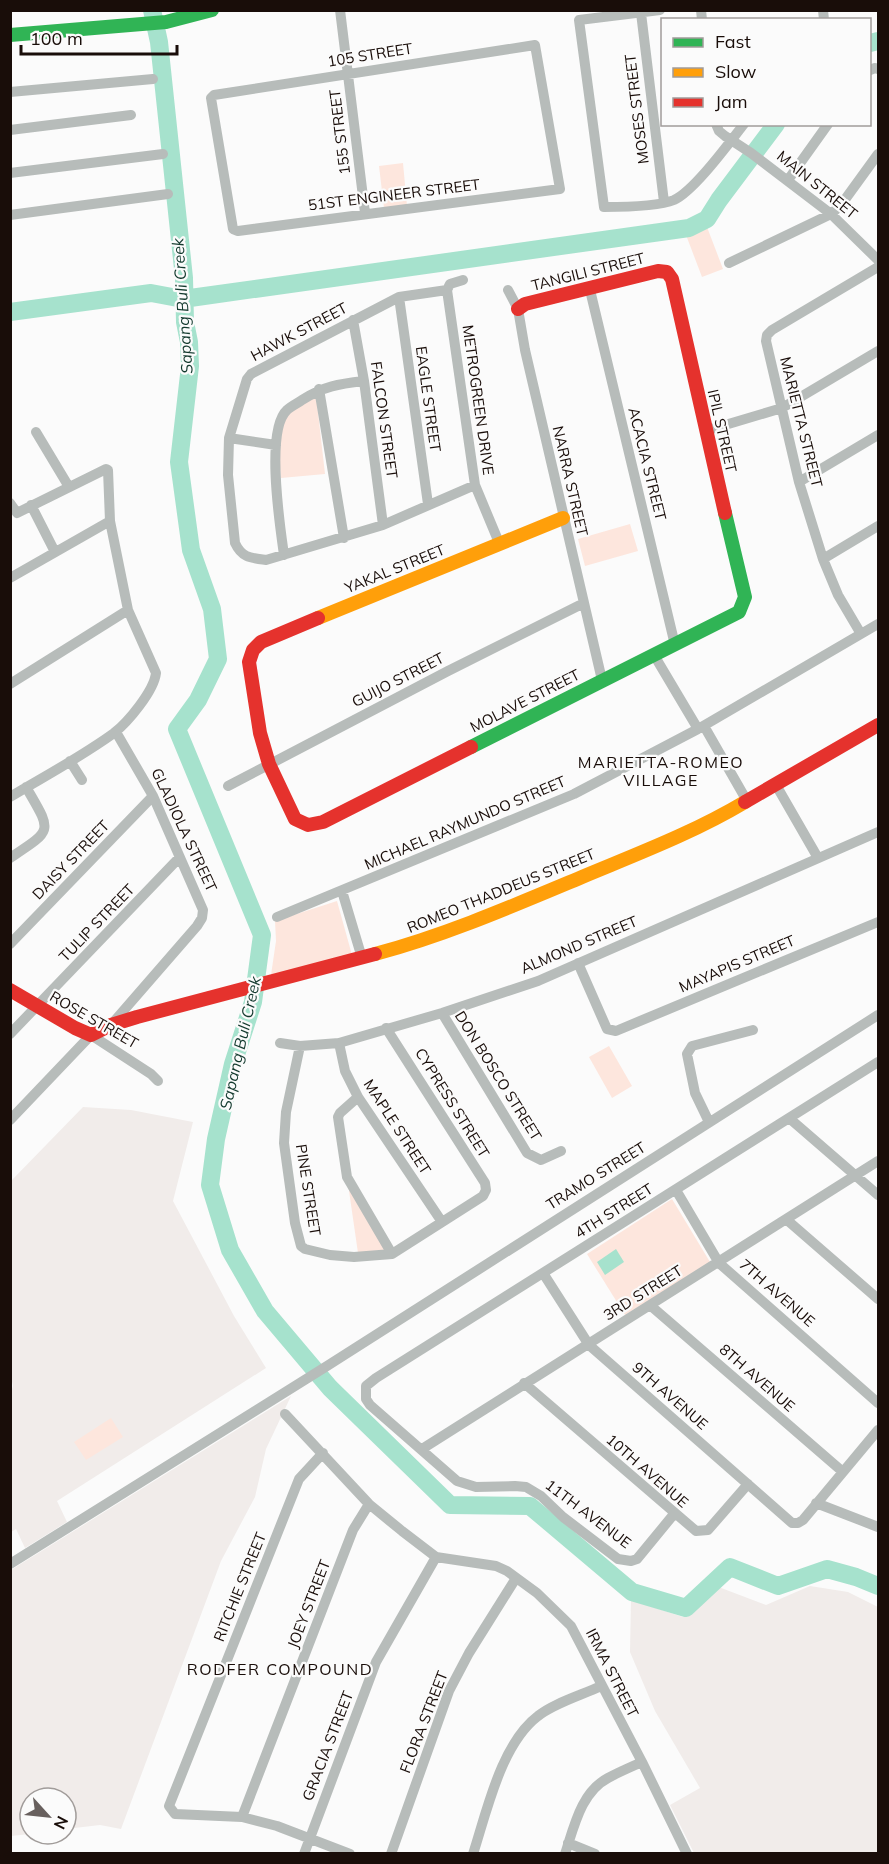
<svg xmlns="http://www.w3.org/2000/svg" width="889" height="1864" font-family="Mulish,sans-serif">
  <rect width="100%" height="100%" fill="#fbfbfb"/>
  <path fill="#f1ecea" d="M83 1107 131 1110 193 1122 173 1201 234 1316 266 1368 57 1501 67 1522 25 1548 16 1529 11 1532 10 1395 13 1386 10 1372 11 1181Z
    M291 1396 266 1449 255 1497 221 1561 121 1829 100 1825 66 1829V1798H30V1834L11 1836V1570Z
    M716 1586 766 1605 810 1586 848 1592 878 1607V1853H694L670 1805 700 1788 655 1711 630 1652 631 1600 683 1617Z"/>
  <path fill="#fde6dd" d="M403 163 407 206 384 208 379 166Z
    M707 227 723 269 702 277 686 235Z
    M316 395 325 474 281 478C279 456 272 427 292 411 299 405 308 400 316 395Z
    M630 524 638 551 585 566 578 539Z
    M337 901 352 955 271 975 276 941 275 921Z
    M609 1046 632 1086 612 1098 589 1057Z
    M348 1184 387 1253H358Z
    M672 1199 710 1262 625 1315 587 1254Z
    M111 1418 123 1437 86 1460 74 1442Z"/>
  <path fill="#a6e2cd" d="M616 1249 624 1262 605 1275 597 1262Z"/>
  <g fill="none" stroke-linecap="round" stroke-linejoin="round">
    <path stroke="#a6e2cd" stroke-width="18" d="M152 10 159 42 184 278 185 322 189 342 190 366 179 462 191 550 212 609 218 659 198 700 177 729 262 935 253 1002 233 1064 216 1139 210 1185 230 1250 265 1311 330 1388 450 1505 530 1506 632 1592 686 1608 730 1567 778 1586 827 1569 856 1577 878 1586
      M870 43 878 41
      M10 312 151 293 183 299 689 228 707 219 719 200 776 124"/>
    <path stroke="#b7bcba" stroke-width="10" d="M340 10 365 213
      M660 10 579 20 604 207C622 207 657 207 674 200 694 191 729 143 744 124
      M701 10 702 20
      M823 10 824 20
      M641 13 664 202
      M535 45 560 189 238 231 233 229 211 98 214 95Z
      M870 70 875 68 878 69
      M10 92 153 79
      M716 124 719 131 725 136 751 153 831 214 878 260
      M10 130 131 115
      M10 173 163 154
      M788 180 828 124
      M10 215 168 194
      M729 263 831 214 841 205 878 154
      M463 280 450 284 447 290 399 297 251 374 247 379 229 438 228 475 235 543C242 558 251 558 266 560L383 525 475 485
      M447 290 475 485 500 545
      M508 290 518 309 525 350 602 680
      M590 290 675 645
      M399 297 428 504
      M353 320 364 381 383 525
      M319 389 344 538
      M705 431 782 408 878 351
      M36 432 69 487
      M229 438 276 445
      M799 482 878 435
      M10 503 17 513 106 469 108 470 110 521 128 610 156 673C154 691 128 722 114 733 81 757 45 776 10 797
      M31 505 55 552
      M284 555C280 526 265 430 287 410 291 406 298 403 302 400 324 386 339 384 364 381
      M823 559 878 526
      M10 578 110 521
      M861 634 838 595 823 559 799 482 766 341 767 335 772 330 878 267
      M654 655 698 729
      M10 684 128 610
      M704 726 747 801
      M70 761 82 780
      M776 785 818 858
      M228 786 448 671 584 603
      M10 858C54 829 52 832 26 787
      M342 891 362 958
      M277 917 574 794 698 729 878 624
      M10 944 153 796
      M578 963 607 1029 616 1031 878 922
      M442 1013 527 1153 541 1160 561 1151
      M111 1025 197 926 202 918 203 910 153 796 116 732
      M10 1034 179 858
      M280 1043 300 1046 339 1043 442 1013 538 981 878 832
      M339 1043 345 1071 358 1097 442 1222
      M300 1046 286 1112 284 1143 295 1223 301 1246 305 1249 330 1255 354 1257 392 1254 483 1196 486 1190 485 1183 386 1028
      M358 1097 340 1113 338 1117 347 1177 392 1254
      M789 1118 878 1195
      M10 1120 91 1035 151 1074 158 1081
      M709 1122 695 1093 687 1054 692 1046 753 1030
      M676 1190 719 1263 878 1403
      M787 1220 878 1299
      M543 1273 589 1345 792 1523H798L803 1520 878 1430
      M651 1306 843 1472
      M524 1383 696 1531 708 1530 748 1484
      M285 1414 369 1504 402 1531 436 1557 496 1566 507 1571 537 1593 571 1626 642 1762 687 1854
      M422 1449 878 1161
      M323 1453 299 1479 169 1806 175 1814 242 1817 277 1826 350 1854
      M816 1503 878 1527
      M674 1514 637 1559 631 1561 618 1559 563 1517 541 1496 526 1487 515 1486 476 1487 457 1481 370 1405 366 1399V1386L376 1378 878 1062
      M10 1564 327 1366 878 1015
      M242 1817 353 1530 369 1504
      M568 1843 595 1854
      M304 1854 376 1662 436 1557
      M391 1854 449 1691 469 1653 516 1578
      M473 1854C487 1811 501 1744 538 1716 554 1703 582 1695 601 1686
      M565 1854C574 1827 581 1792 608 1778 619 1772 631 1767 642 1762"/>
    <path stroke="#30b455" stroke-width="14" d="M10 35 166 22 212 10
      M471 747 739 612 745 597 725 513"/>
    <path stroke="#ff9f0a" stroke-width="14" d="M318 618 563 518
      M375 954C446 935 515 905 582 877 637 854 693 833 745 802"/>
    <path stroke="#e5322d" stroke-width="14" d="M518 309 525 304 658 271 667 272 672 279 725 513
      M318 618 261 642 253 650 249 662 260 733 269 764 295 819 308 825 323 822 471 747
      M745 802 878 725
      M10 990 75 1028 91 1035 111 1025 137 1017 375 954"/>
  </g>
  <g text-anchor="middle" stroke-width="4.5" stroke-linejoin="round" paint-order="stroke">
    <g font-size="15" fill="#190d09" stroke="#fbfbfb">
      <text transform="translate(370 55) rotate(-9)" y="5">105 STREET</text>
      <text transform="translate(637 109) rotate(-97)" y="5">MOSES STREET</text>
      <text transform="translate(340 132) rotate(-97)" y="5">155 STREET</text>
      <text transform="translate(817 185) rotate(39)" y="5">MAIN STREET</text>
      <text transform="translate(394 195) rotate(-7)" y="5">51ST ENGINEER STREET</text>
      <text transform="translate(588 272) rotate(-14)" y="5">TANGILI STREET</text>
      <text transform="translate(299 332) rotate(-28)" y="5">HAWK STREET</text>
      <text transform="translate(428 399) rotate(82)" y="5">EAGLE STREET</text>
      <text transform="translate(478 400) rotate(82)" y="5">METROGREEN DRIVE</text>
      <text transform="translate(384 420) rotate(82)" y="5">FALCON STREET</text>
      <text transform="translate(801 422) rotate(76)" y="5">MARIETTA STREET</text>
      <text transform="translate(722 431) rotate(77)" y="5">IPIL STREET</text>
      <text transform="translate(647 464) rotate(76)" y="5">ACACIA STREET</text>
      <text transform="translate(570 481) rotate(77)" y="5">NARRA STREET</text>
      <text transform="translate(395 569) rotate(-22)" y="5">YAKAL STREET</text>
      <text transform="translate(398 680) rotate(-27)" y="5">GUIJO STREET</text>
      <text transform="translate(525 701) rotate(-27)" y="5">MOLAVE STREET</text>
      <text transform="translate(465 823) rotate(-23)" y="5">MICHAEL RAYMUNDO STREET</text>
      <text transform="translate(184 830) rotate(65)" y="5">GLADIOLA STREET</text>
      <text transform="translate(71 860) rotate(-46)" y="5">DAISY STREET</text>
      <text transform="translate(501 891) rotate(-22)" y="5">ROMEO THADDEUS STREET</text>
      <text transform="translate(97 923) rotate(-46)" y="5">TULIP STREET</text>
      <text transform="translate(579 945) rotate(-23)" y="5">ALMOND STREET</text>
      <text transform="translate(737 964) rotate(-23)" y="5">MAYAPIS STREET</text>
      <text transform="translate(94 1020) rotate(30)" y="5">ROSE STREET</text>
      <text transform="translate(498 1076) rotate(58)" y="5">DON BOSCO STREET</text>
      <text transform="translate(452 1103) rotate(58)" y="5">CYPRESS STREET</text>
      <text transform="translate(397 1127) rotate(57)" y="5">MAPLE STREET</text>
      <text transform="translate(596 1176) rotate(-32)" y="5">TRAMO STREET</text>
      <text transform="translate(308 1190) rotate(81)" y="5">PINE STREET</text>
      <text transform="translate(614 1211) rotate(-32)" y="5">4TH STREET</text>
      <text transform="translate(643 1293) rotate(-32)" y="5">3RD STREET</text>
      <text transform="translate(777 1293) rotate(41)" y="5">7TH AVENUE</text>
      <text transform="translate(757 1378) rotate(41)" y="5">8TH AVENUE</text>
      <text transform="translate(670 1396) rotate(41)" y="5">9TH AVENUE</text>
      <text transform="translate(647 1471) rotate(41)" y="5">10TH AVENUE</text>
      <text transform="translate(588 1514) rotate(37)" y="5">11TH AVENUE</text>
      <text transform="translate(240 1587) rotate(-68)" y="5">RITCHIE STREET</text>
      <text transform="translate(309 1604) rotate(-69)" y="5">JOEY STREET</text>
      <text transform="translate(612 1673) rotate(63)" y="5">IRMA STREET</text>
      <text transform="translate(424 1722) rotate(-69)" y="5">FLORA STREET</text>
      <text transform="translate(328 1746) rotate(-69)" y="5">GRACIA STREET</text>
    </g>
    <g font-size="16" font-style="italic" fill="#133a2e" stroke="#fbfbfb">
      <text transform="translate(182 306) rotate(-94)" y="6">Sapang Buli Creek</text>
      <text transform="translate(240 1043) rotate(-77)" y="6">Sapang Buli Creek</text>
    </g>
    <g font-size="16" letter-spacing="1.5" fill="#190d09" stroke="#fbfbfb">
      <text x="661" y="768">MARIETTA-ROMEO<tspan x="661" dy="18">VILLAGE</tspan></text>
      <text x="280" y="1675">RODFER COMPOUND</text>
    </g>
  </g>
  <rect width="889" height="1864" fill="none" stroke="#190d09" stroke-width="24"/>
  <rect x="661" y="18" width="210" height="108" fill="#fbfbfb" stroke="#a19c9a" stroke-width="1.5"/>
  <rect x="673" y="38" width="30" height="9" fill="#30b455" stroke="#a19c9a" stroke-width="1.5"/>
  <text x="715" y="48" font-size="18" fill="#190d09">Fast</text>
  <rect x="673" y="68" width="30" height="9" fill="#ff9f0a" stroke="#a19c9a" stroke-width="1.5"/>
  <text x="715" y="78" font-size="18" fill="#190d09">Slow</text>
  <rect x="673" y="98" width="30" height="9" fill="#e5322d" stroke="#a19c9a" stroke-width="1.5"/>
  <text x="715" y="108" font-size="18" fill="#190d09">Jam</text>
  <g transform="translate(48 1816) rotate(117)"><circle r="28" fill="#fbfbfb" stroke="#a19c9a" stroke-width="1.5"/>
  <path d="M0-4.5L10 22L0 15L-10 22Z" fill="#68605e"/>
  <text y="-9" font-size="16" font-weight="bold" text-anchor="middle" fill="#190d09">N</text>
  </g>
  <path d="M21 45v9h156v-9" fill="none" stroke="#190d09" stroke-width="3"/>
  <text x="30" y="45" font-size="18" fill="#190d09" stroke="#fbfbfb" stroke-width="4.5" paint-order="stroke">100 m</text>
</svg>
